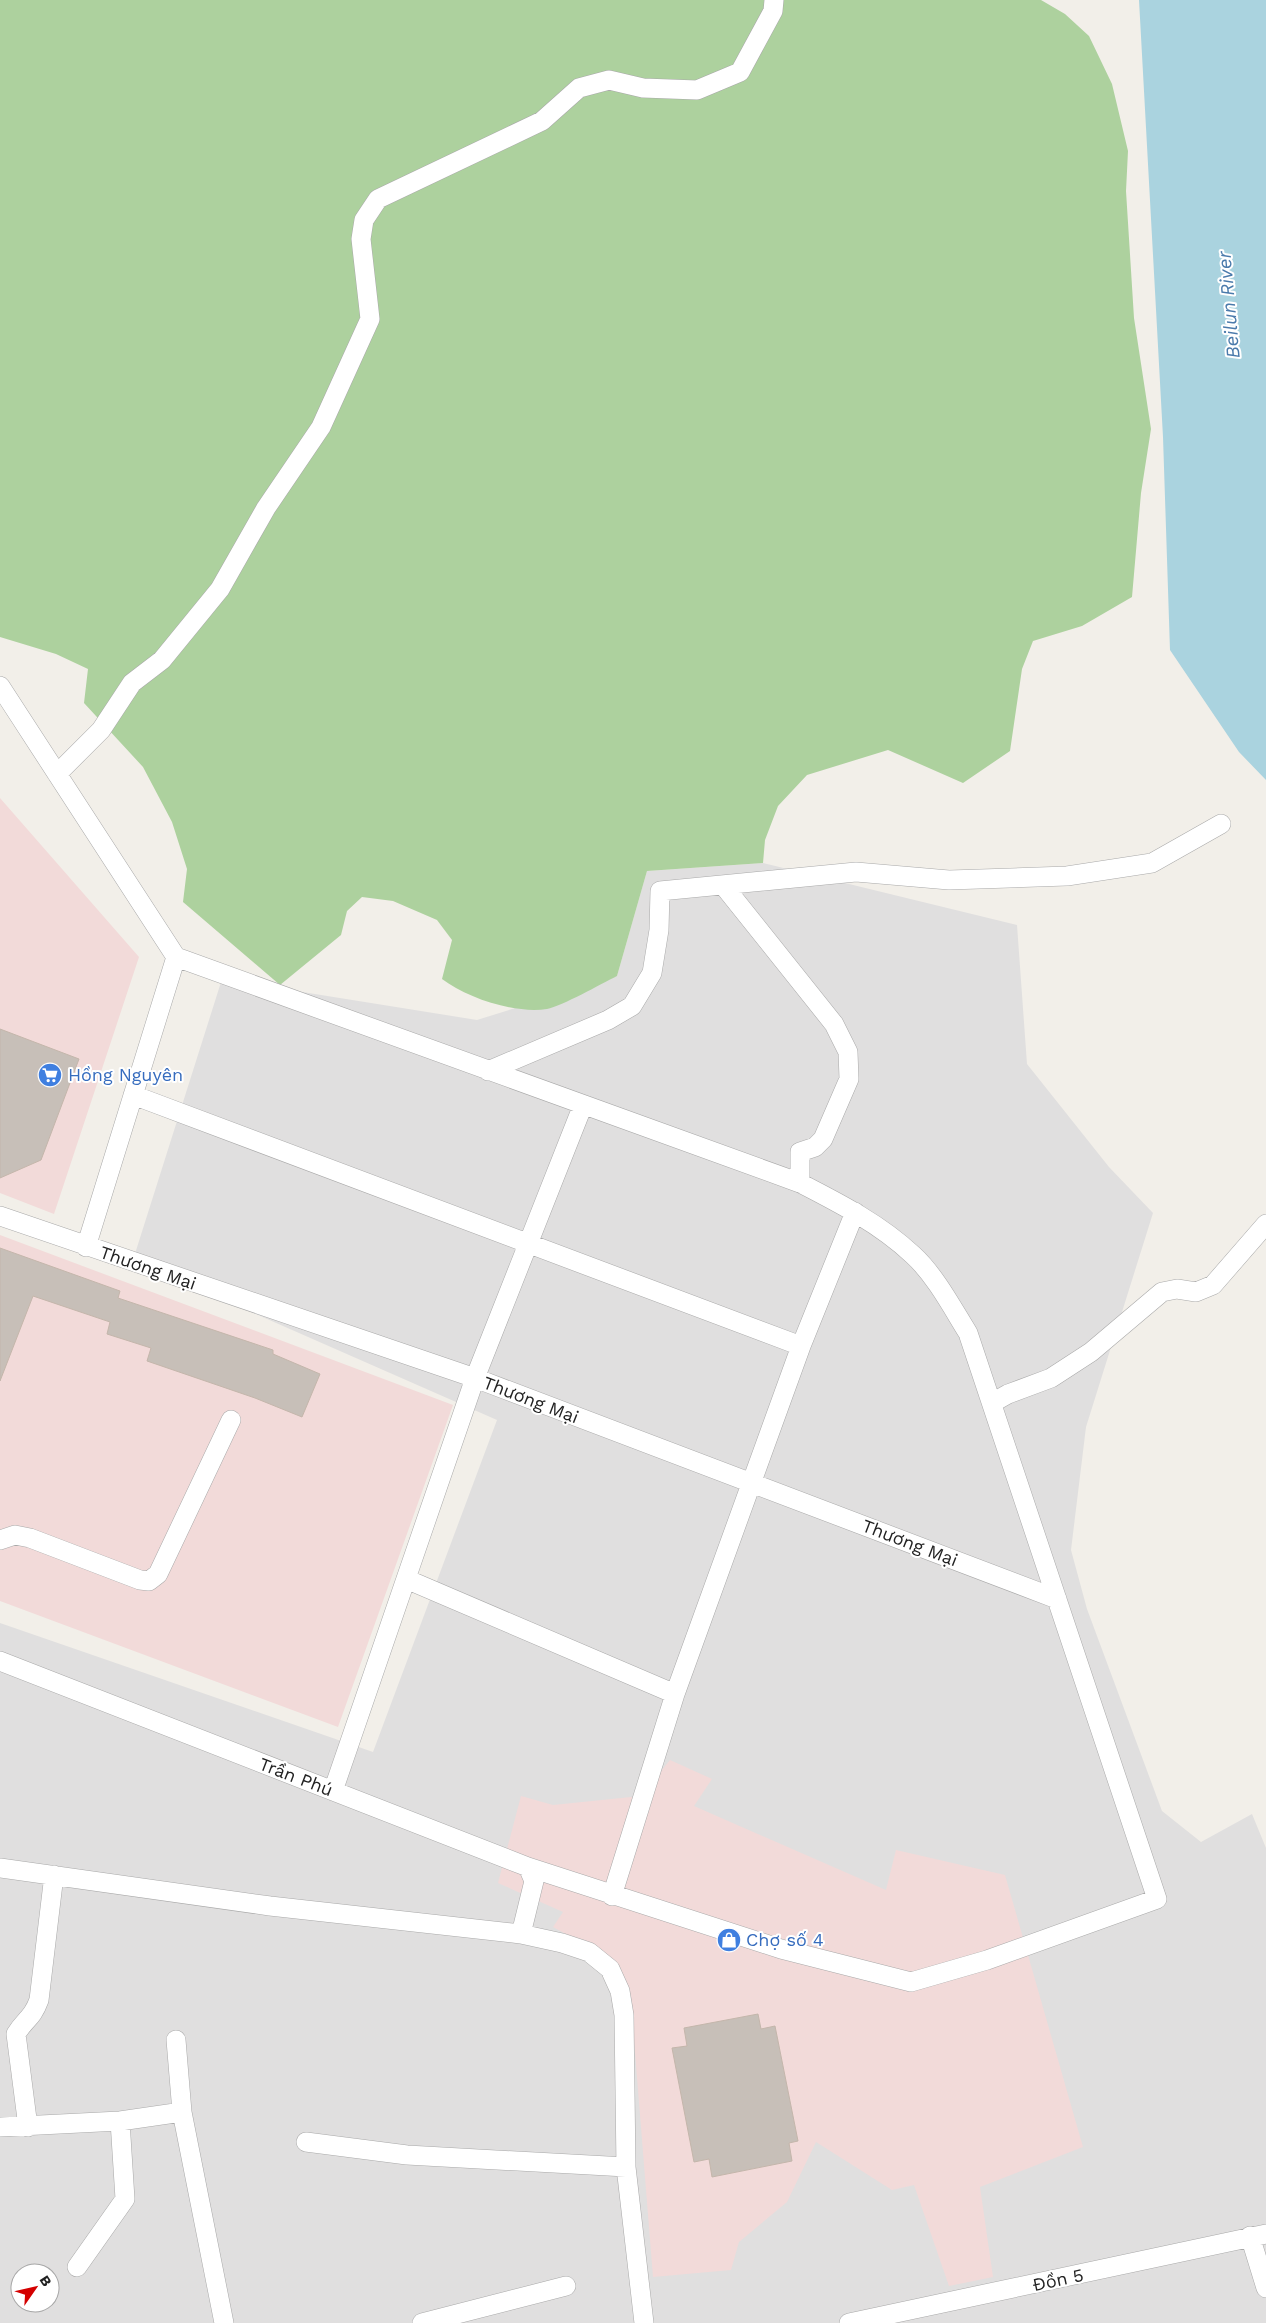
<svg xmlns="http://www.w3.org/2000/svg" width="1266" height="2323" font-family="'Work Sans',sans-serif">
  <rect width="100%" height="100%" fill="#f2efe9"/>
  <path fill="#e0dfdf" fill-rule="evenodd" d="M763 863 1017 925 1027 1064 1109 1167 1153 1213 1086 1427 1071 1550 1087 1609 1162 1811 1201 1842 1252 1814 1266 1848V2323H0V1623L373 1752 497 1420 133 1260 222 979 477 1020 617 976 647 871ZM20 2273H50V2303H20Z"/>
  <path fill="#f2dad9" d="M0 798 139 957 54 1214 0 1193Z
    M0 1235 453 1405 338 1727 0 1601Z
    M670 1760 712 1779 694 1806 886 1890 896 1850 1005 1875 1083 2147 980 2187 993 2277 949 2286 914 2185 892 2190 816 2142 787 2202 739 2242 731 2270 653 2277 632 2015 613 1960 553 1927 563 1912 498 1883 521 1796 553 1805 641 1796Z"/>
  <path fill="#add19e" d="M0 0H1041L1065 14 1089 36 1112 84 1128 151 1126 191 1134 318 1151 429 1141 493 1132 597 1082 626 1033 641 1022 669 1010 751 963 783 888 750 807 775 778 806 765 840 763 863 647 871 617 976C601 984 562 1006 547 1009 515 1014 467 998 442 979L452 940 437 920 393 901 362 897 347 911 341 935 280 985 183 902 187 869 172 822 143 767 84 703 88 669 56 654 0 637Z"/>
  <path fill="#aad3df" d="M1139 0H1266V780L1239 752 1170 650 1163 437Z"/>
  <path fill="#c7bfb8" stroke="#c4b6ab" d="M0 1029 79 1059 41 1160 0 1178Z
    M0 1248 120 1291 118 1298 273 1350V1354L320 1374 302 1417 255 1398 147 1361 151 1348 107 1334 110 1322 33 1296 0 1381Z
    M758 2014 761 2029 775 2026 798 2141 789 2143 792 2161 712 2177 709 2159 694 2162 672 2048 687 2046 684 2028Z"/>
  <g fill="none" stroke-linecap="round" stroke-linejoin="round">
    <g stroke="#a9a9a9" stroke-width="20">
      <path id="minor" d="M0 686 176 957 800 1183C839 1203 880 1224 913 1255 935 1275 953 1309 968 1333L1157 1899 987 1960 911 1982 781 1949 528 1867
        M57 774 101 730 132 683 162 660 220 589 266 508 321 427 370 319 361 239 364 220 378 199 542 121 579 88 609 80 643 88 697 90 740 72 773 11 774 0
        M723 885 834 1024 848 1052 849 1079 823 1139 815 1147 800 1152V1183
        M488 1071 608 1020 632 1006 652 973 659 930 660 891 856 872 949 880 1067 876 1152 863 1221 824
        M133 1095 801 1346
        M0 1216 475 1378 1057 1599
        M86 1247 176 957
        M992 1403 1008 1394 1051 1378 1091 1352 1162 1292 1177 1289 1196 1292 1213 1285 1266 1224
        M0 1540 15 1535 30 1538 140 1580 149 1581 158 1574 231 1420
        M406 1579 675 1694
        M0 1661 528 1867 534 1881 521 1934
        M333 1791 475 1378 583 1105
        M0 1868 270 1906 521 1934 562 1943 589 1952 610 1969 620 1991 624 2015 626 2167 644 2323
        M612 1896 675 1694 801 1346 855 1212
        M176 2040 182 2112
        M0 2127 120 2121 182 2112 224 2323
        M28 2127 16 2034C25 2019 32 2019 39 2000L54 1875
        M306 2142 407 2155 626 2167
        M1250 2236 1266 2288
        M77 2267 125 2199 120 2121
        M422 2323 566 2286
        M849 2323 1266 2234"/>
    </g>
    <use href="#minor" stroke="#fff" stroke-width="19"/>
  </g>
  <defs>
    <g id="supermarket-disc" transform="scale(1.25)"><circle r="9.5" fill="#3f7fe0" stroke="#fff"/><path d="M-6-5.5h2.5l.6 2H6L4.5 2H-2.5L-4.4-4H-6ZM-1.5 3.2a1.3 1.3 0 1 0 .1 0ZM3 3.2a1.3 1.3 0 1 0 .1 0Z" fill="#fff"/></g>
    <g id="shop-disc" transform="scale(1.25)"><circle r="9.5" fill="#3f7fe0" stroke="#fff"/><path d="M-5-2.5h2.3a2.7 3.5 0 0 1 5.4 0H5L5.5 6h-11ZM-1.5-2.5h3a1.5 2.3 0 0 0-3 0Z" fill="#fff"/></g>
  </defs>
  <g fill-rule="evenodd">
    <use href="#supermarket-disc" x="50" y="1075"/>
    <use href="#shop-disc" x="729" y="1940"/>
  </g>
  <g text-anchor="middle" stroke-width="4" stroke-linejoin="round" paint-order="stroke">
    <g font-size="18" fill="#366cbe" stroke="#fff" text-anchor="start">
      <text x="68" y="1081">Hồng Nguyên</text>
      <text x="746" y="1946">Chợ số 4</text>
    </g>
    <g font-size="18" fill="#222" stroke="#fff">
      <text transform="translate(148 1268) rotate(19)" y="6">Thương Mại</text>
      <text transform="translate(531 1400) rotate(21)" y="6">Thương Mại</text>
      <text transform="translate(910 1543) rotate(21)" y="6">Thương Mại</text>
      <text transform="translate(296 1777) rotate(21)" y="6">Trần Phú</text>
      <text transform="translate(1058 2280) rotate(-12)" y="6">Đồn 5</text>
    </g>
    <g font-size="19" font-style="italic" fill="#4a7aab" stroke="#fff">
      <text transform="translate(1228 305) rotate(-95)" y="7">Beilun River</text>
    </g>
  </g>
  <g transform="translate(35 2288) rotate(56)"><circle r="24" fill="#ffffff" stroke="#a7a7a7"/>
  <path d="M0-4L9 19L0 12L-9 19Z" fill="#d40000"/>
  <text y="-8" font-size="14" font-weight="bold" text-anchor="middle" fill="#222222">B</text>
  </g>
</svg>
